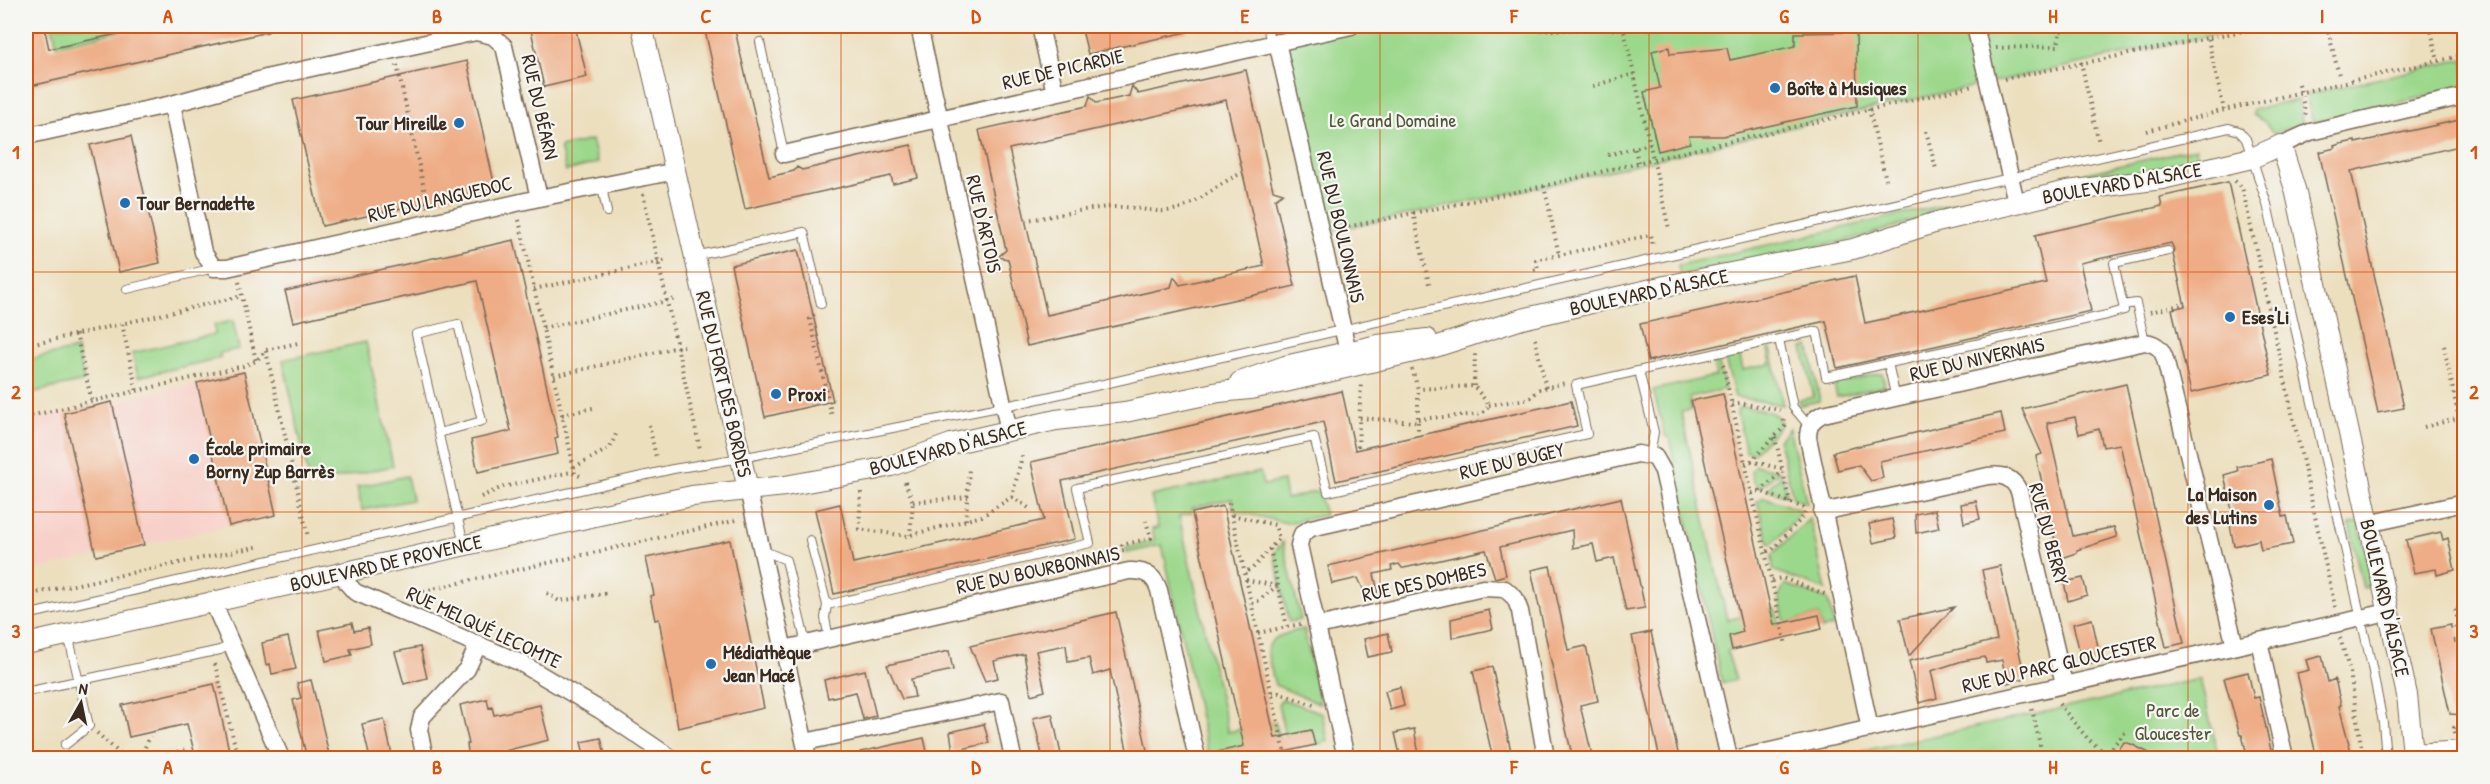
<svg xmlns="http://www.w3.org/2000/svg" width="2490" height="784" font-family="'Patrick Hand',sans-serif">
  <rect width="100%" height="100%" fill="#f6f6f2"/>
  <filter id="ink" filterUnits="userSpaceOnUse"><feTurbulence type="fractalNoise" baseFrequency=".0167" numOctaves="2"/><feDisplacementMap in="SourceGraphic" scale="12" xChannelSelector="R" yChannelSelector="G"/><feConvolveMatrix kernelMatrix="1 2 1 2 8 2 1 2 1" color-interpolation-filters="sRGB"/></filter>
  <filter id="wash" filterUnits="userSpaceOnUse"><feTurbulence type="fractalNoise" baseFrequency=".008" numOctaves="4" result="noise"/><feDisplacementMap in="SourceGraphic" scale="24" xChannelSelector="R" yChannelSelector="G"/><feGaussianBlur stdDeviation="1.35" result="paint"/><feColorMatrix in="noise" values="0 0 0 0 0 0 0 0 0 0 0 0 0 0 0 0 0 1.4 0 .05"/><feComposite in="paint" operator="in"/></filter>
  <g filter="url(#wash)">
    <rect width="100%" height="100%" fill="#ecdfbe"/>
    <path fill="#f7d1c9" d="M244 372 276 515 26 572V422Z"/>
    <path fill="#9cd88c" stroke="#6c8155" stroke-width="1.5" d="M52 26H143L57 45Z
      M1351 26H2255L1869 109 1544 186 1321 233 1277 42Z
      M2464 59V88L2313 122 2306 95Z
      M2298 100 2303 124 2273 133 2265 122 2253 115V110Z
      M592 140 598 163 566 171 560 147Z
      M2196 148 2198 161 2153 172 2078 179 2057 184 2056 180Z
      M1958 202 1959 206 1862 237 1680 275 1678 265Z
      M233 321 239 349 220 353V358L138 377 132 353 215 334 214 325Z
      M366 342 393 466 310 484 283 360Z
      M1809 346 1820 401 1800 405 1799 400 1814 397 1803 348Z
      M77 349 84 381 26 394V360Z
      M1771 349 1783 405 1735 397 1725 359 1740 356 1743 370 1771 364 1768 350Z
      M1718 360 1725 389 1689 397 1691 410 1681 412 1727 620 1775 609 1779 624 1729 636 1732 650 1727 651 1736 680 1722 683 1669 437 1665 436 1653 390 1716 376 1713 361Z
      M1882 373 1885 386 1837 397 1834 384Z
      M1745 407C1757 410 1775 409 1781 422L1779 427 1754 453 1746 452 1737 413 1738 408Z
      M1789 428 1807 504 1793 498 1779 440Z
      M1755 465 1780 471 1760 487 1753 481 1751 472Z
      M1260 472 1263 485 1283 481 1286 499 1318 491 1325 515 1287 523 1234 511 1232 499 1191 508 1192 513 1179 516 1228 732 1275 722 1279 738 1222 751 1223 758H1209L1162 545 1127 553 1126 548 1155 541 1152 529 1158 528 1151 496Z
      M1782 475 1787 496 1767 489Z
      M407 476 412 500 362 510 357 487Z
      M1764 497 1800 510V514L1772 544 1769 543 1757 501Z
      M1809 519 1811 523 1826 590 1775 571 1773 568 1772 555Z
      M2359 522 2373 586 2363 588 2349 524Z
      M1283 542 1301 620 1289 622 1274 553Z
      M1785 584 1828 600 1834 626 1822 629 1819 615 1785 623 1779 596Z
      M1304 629 1320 704 1275 685C1265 645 1259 639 1304 629Z
      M2200 679 2219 758H1829Z
      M1282 699 1322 713 1328 741 1315 745 1285 736 1278 704Z"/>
    <g id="blocks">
      <path fill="#eead86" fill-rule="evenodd" d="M26 26H44L49 49 153 26H267L268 32 26 87Z
        M530 26H575L587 77 544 87Z
        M704 26H734L769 177 794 171 797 167 802 170 911 145 918 178 893 184 891 176 745 209Z
        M1081 26H1187V32L1088 54Z
        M1856 32 1857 106 1723 136H1689L1690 143 1658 151 1644 92 1660 88 1652 51 1669 47 1670 54 1727 48 1730 60 1795 46V33Z
        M467 61 495 187 322 226 293 100Z
        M1246 70 1273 190 1283 193 1275 199 1295 286 1027 346 1008 259 998 257 1006 250 979 130 1087 106 1090 96 1096 103 1129 96 1132 86 1138 94ZM1226 100 1264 266 1180 285 1174 277 1171 287 1047 315 1009 149Z
        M2464 119V145L2351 171 2404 408 2378 413 2319 152 2335 148 2334 146 2340 144 2355 141V143Z
        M131 136 160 263 119 272 90 145Z
        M2228 182 2271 375 2191 393 2172 309 2185 306 2173 254 2174 249 2171 243 2080 263 2091 311 1837 368 1826 321 1648 361 1640 324 1855 276 1865 323 2046 283 2035 235 2162 206 2160 197Z
        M514 240 558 437 555 438 558 454 478 472 471 440 511 431 477 281 293 322 285 291Z
        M798 250 833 401 765 417 731 265Z
        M244 372 276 515 229 526 197 383Z
        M2126 384 2184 643 2166 647 2120 444 2103 447 2099 429 2079 434 2075 417 2047 423 2073 536 2114 527 2117 537 2077 550V553L2059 559 2036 456 2042 454 2022 409Z
        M1342 391 1355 450 1571 401 1577 426 1336 481 1323 422 1062 481 1075 539 834 594 815 510 840 504 853 563 1044 520 1031 462Z
        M1723 394 1774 625 1819 615 1822 629 1732 650 1729 636 1743 632 1691 401Z
        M112 402 144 545 96 556 64 413Z
        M2001 413 2005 433 1880 461 1883 478 1871 481 1859 465 1838 470 1833 452Z
        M2271 459 2283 517 2287 516 2293 544 2261 550 2259 540 2234 546 2230 525 2235 524 2224 475 2238 471 2237 467Z
        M1621 498 1645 608 1626 611 1614 558 1597 562 1593 544 1573 548 1572 530 1500 547 1506 575 1495 578 1486 550 1404 568H1402L1399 564 1391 566 1392 570 1374 574 1378 592 1366 595 1358 578 1332 584 1328 566Z
        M1976 501 1980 519 1964 523 1961 504Z
        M1223 506 1275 738 1311 730 1315 745 1254 759H1217V752L1244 746 1192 513Z
        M1935 510 1939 528 1916 533 1915 514Z
        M1892 519 1896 538 1873 543 1869 524Z
        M2441 532 2443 540 2448 538 2455 570 2437 575 2436 569 2414 573 2406 540Z
        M730 540 764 708 678 728 659 619 655 620 650 596 654 595 646 558Z
        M1550 566 1568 650 1586 646 1593 677 1598 701 1580 705 1593 759H1573L1568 738 1531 570Z
        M2000 566 2025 678 2007 683 2002 660 1986 663 1985 657 1962 661 1931 671 1937 698 1919 703 1909 661 1997 640 1982 570Z
        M2083 578 2087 595 2068 601 2064 582Z
        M1954 607 1909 656 1900 619Z
        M1489 610 1493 629 1452 638 1451 619Z
        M1116 612 1135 696 1149 759H1129L1110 670 1093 675 1089 658 1068 662 1066 645 1036 651 1045 691 1031 695 1024 654 994 661 998 678 985 681 970 646Z
        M2092 619 2101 661 2083 665 2073 624Z
        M352 623 354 631 368 628 371 644 350 649 352 655 326 661 319 630Z
        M2451 625V628L2458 627 2464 658V715L2450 714 2431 629Z
        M1651 632 1679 757 1671 759H1660L1632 636Z
        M1388 633 1392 652 1368 657 1364 639Z
        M288 637 296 669 272 674 270 664 266 665 262 643Z
        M420 647 427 678 404 684 395 652Z
        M949 651 953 670 911 679 915 697 902 699 887 665Z
        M2322 656 2328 682 2335 679 2341 705 2339 706 2353 759H2317L2297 673 2309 670 2306 660Z
        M1492 667 1511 751H1508L1510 759H1493L1473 671Z
        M865 670 876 716 863 719 856 692 828 698 824 680Z
        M2248 672 2254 698 2259 697 2273 759H2248L2242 735H2240L2224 678Z
        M311 680 322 724 330 759H307L293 700 301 698 297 683Z
        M214 684 231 759H196L187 724 129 737 122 705Z
        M1400 687 1404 706 1390 710 1385 691Z
        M487 699 489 708 492 707 494 715 540 705 549 740 492 754 493 759H469L467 744H469L460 705Z
        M1052 714 1054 722 1062 759H1043L1037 733 1033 718Z
        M384 719 393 759H370L362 724Z
        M984 724 989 743 953 751 950 732Z
        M1414 729 1420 759H1401L1395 733Z
        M601 738 606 759H585L581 742Z
        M924 738 928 756 919 759H861L860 752Z
        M2124 742 2131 744 2161 759H2112Z"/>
    </g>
  </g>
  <g filter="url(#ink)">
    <use href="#blocks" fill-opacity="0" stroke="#796956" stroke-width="1.5"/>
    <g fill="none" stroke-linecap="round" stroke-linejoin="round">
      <g stroke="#796956" stroke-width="10">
        <path id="service" d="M1267 26 1271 44
          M760 42 784 154
          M602 187 607 212
          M695 256 804 232 821 304
          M127 289 214 268
          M2123 305 2136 303 2145 342
          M1779 339 1817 331 1826 377 2107 315 2124 310 2114 263 2168 251
          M1888 363 1896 399
          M1639 371 1654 432 1650 455
          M439 433 482 421 458 324 416 334 464 545
          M810 540 827 605 1090 543 1077 488 1314 437 1328 492 1587 434 1576 385 1779 339 1793 407 1809 426
          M762 550 786 560 806 644
          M827 605 825 618 829 639
          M26 615 673 469 741 458 1025 402 2229 128 2239 131 2246 139 2267 204 2372 667 2383 723 2386 758
          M26 692 220 650 231 645
          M65 745 89 726 68 634
          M2386 756 2413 754"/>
      </g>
      <g stroke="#796956" stroke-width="19">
        <path id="minor" d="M919 26 1009 431
          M1040 26 1055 93
          M1975 26 2016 202
          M1277 42 1348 352
          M172 104 203 252 214 268H227L539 198 676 171
          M26 136 172 104 270 77 476 32 493 36 504 46 539 198
          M2281 145 2310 132 2464 96
          M784 154 1351 26
          M748 489 808 758
          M1822 512 1988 476C2003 474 2012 477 2019 491L2064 684
          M2368 524 2464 503
          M344 573 347 583 355 592 521 663 600 710 671 758
          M213 602 281 758
          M1318 626 1483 588 1505 589 1515 598 1520 611 1546 758
          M2259 641 2285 758
          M784 649 1129 571C1144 570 1154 575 1159 590L1197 758
          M1870 729 1808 438C1808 426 1812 419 1823 414L2145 342C2158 344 2163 350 2166 363L2235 646
          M805 742 1001 701 1013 758
          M425 758 419 730 422 717 467 669 478 645
          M1346 758 1299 545 1302 534 1311 528 1638 454 1655 457 1663 471 1729 758
          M1739 758 2388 612"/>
      </g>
      <g stroke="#796956" stroke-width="22">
        <path id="tertiary" d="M642 26 748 489
          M1240 382 1285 366 1378 345 1427 339
          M26 644 604 514 692 496 785 486 873 470 891 466 951 444 1056 420 1125 412 1219 392 1250 389 1285 382 1435 347 1522 319 1665 286 1853 249 1937 222 2067 191 2162 179 2252 158 2281 145 2295 189 2407 695 2413 754 2464 751"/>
      </g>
      <path stroke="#796956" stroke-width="4" stroke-dasharray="1.5 4.5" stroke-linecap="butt" d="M1383 26 1384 32 1865 26
        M1623 26 1669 229
        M2327 26 2339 75
        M2430 26 2438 61
        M2208 39 2224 110
        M1996 48 2058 46 2060 31 2104 26
        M2081 62 2099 143
        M397 65 428 207
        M2004 79 2268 26
        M2299 84 2306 116
        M1593 86 1634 74
        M1869 109 1886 180
        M1926 131 1936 169
        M2147 131 2224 110 2464 55
        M1635 149 1638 162
        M1608 155 1650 144
        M2235 181 2242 187 2247 209 2335 607
        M1544 186 1559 255
        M643 194 700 449
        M1413 212 1429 284
        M519 220 575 473
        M1025 220C1056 217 1086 207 1117 207 1135 206 1155 214 1173 210 1199 205 1218 182 1243 173
        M1337 229 1544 186 1653 159 1973 86
        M1534 270 1538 269 1536 260 1651 235 1653 246
        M239 282 256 361
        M534 289 668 260
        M2150 312 2185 304
        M814 314 810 319 832 417
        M122 324 137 392
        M543 328 676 299
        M76 334 92 402
        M1535 339 1546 388
        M26 346 242 296
        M2444 346 2459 419
        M266 351 308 537
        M1723 365 1786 645
        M1412 369 1418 389V432
        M554 376 687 345
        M1474 386 1475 354
        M1732 404 1740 403 1780 410
        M1489 405 1529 399 1540 389 1565 383
        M562 415 597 407
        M26 417 243 366 256 361 266 350 298 343
        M1360 418 1418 422
        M1418 419 1482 414 1489 405 1474 386 1418 389
        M649 425 656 457
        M2424 427 2464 417
        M1775 437 1790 503
        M1358 447 1361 383
        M1751 461 1783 469
        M1745 463 1751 461 1785 426 1783 416
        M574 467 610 448 617 432
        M905 482 913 502 910 535
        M1760 491 1783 471
        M861 492 859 529 907 536 982 516 1012 497 1022 456
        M1752 493 1760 491 1804 508 1805 515 1772 550 1765 552
        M481 497 503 487 571 472 580 476
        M1012 497 1032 510
        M913 502 968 497
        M1229 503 1286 758
        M1232 515 1275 525 1279 538 1252 569 1244 572
        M966 520 969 468
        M1270 549 1287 627
        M1093 557 1124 550 1122 545 1151 538 1146 521
        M1246 580 1278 586
        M1772 580 1782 578 1825 594
        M547 593 559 601 610 593
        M26 595 260 546
        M406 595 738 520
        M1252 604 1258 601 1277 586
        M2457 617 2455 608 2458 607 2461 619 2464 618
        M1258 633 1301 624
        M2340 638 2350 672 2363 758
        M2454 641 2461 640 2463 618
        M215 664 238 758
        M2461 670 2464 669
        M1272 694 1279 693 1317 706
        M2059 704 2088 739 2106 754 2127 730
        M2032 709 2043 758
        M97 733 125 758
        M2455 734 2454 728 2461 721H2464
        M142 755 149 757 187 750
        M140 758 150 736"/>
      <use href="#service" stroke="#fff" stroke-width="8"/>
      <use href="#minor" stroke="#fff" stroke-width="16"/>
      <use href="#tertiary" stroke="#fff" stroke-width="20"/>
    </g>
  </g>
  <path fill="none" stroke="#d7540e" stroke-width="1.5" stroke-opacity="0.55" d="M302 26V758M572 26V758M841 26V758M1110 26V758M1380 26V758M1649 26V758M1918 26V758M2188 26V758M26 272H2464M26 512H2464"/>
  <g fill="#1f6fb2" stroke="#f6f6f2" stroke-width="2">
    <circle cx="1775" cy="88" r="6"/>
    <circle cx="459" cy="123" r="6"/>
    <circle cx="125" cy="203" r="6"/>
    <circle cx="2230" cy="317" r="6"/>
    <circle cx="776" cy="394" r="6"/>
    <circle cx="194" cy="459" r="6"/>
    <circle cx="2269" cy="505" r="6"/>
    <circle cx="711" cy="664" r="6"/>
  </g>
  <g text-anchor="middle" stroke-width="4.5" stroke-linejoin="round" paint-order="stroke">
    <g font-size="20" fill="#3b2a1e" stroke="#f6f6f2">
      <text transform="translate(1063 69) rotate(-13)" y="7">RUE DE PICARDIE</text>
      <text transform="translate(540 107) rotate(77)" y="7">RUE DU BÉARN</text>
      <text transform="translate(2122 183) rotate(-10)" y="7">BOULEVARD D'ALSACE</text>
      <text transform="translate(440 199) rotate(-13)" y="7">RUE DU LANGUEDOC</text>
      <text transform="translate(984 224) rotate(77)" y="7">RUE D'ARTOIS</text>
      <text transform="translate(1341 227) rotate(77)" y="7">RUE DU BOULONNAIS</text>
      <text transform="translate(1649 292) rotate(-12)" y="7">BOULEVARD D'ALSACE</text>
      <text transform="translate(1977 359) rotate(-13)" y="7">RUE DU NIVERNAIS</text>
      <text transform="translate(724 384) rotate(77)" y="7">RUE DU FORT DES BORDES</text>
      <text transform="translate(948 448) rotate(-15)" y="7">BOULEVARD D'ALSACE</text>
      <text transform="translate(1512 461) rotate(-13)" y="7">RUE DU BUGEY</text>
      <text transform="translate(2049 534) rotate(75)" y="7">RUE DU BERRY</text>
      <text transform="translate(386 563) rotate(-13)" y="7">BOULEVARD DE PROVENCE</text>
      <text transform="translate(1038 570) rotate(-12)" y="7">RUE DU BOURBONNAIS</text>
      <text transform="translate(1424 582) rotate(-12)" y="7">RUE DES DOMBES</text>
      <text transform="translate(2385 598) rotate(77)" y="7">BOULEVARD D'ALSACE</text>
      <text transform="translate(484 627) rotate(25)" y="7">RUE MELQUÉ LECOMTE</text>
      <text transform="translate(2059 664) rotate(-13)" y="7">RUE DU PARC GLOUCESTER</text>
    </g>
    <g font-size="20" font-weight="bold" fill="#3b2a1e" stroke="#f6f6f2" text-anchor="start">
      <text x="1787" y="95">Boîte à Musiques</text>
      <text x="447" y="130" text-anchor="end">Tour Mireille</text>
      <text x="137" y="210">Tour Bernadette</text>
      <text x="2242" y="324">Eses'Li</text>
      <text x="788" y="401">Proxi</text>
      <text x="206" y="455">École primaire<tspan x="206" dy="23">Borny Zup Barrès</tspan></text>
      <text x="2257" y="501" text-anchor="end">La Maison<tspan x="2257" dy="23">des Lutins</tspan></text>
      <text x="723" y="659">Médiathèque<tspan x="723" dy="23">Jean Macé</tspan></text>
    </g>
    <g font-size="20" fill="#53563a" stroke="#f6f6f2">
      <text x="1393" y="127">Le Grand Domaine</text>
      <text x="2173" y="717">Parc de<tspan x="2173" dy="23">Gloucester</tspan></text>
    </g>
  </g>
  <rect width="2490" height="784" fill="none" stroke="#f6f6f2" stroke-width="66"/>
  <g transform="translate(81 703) rotate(9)" stroke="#f6f6f2" stroke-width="4.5" paint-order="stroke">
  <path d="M0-4.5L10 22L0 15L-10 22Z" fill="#3b2a1e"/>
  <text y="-9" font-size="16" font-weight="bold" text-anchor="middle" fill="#3b2a1e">N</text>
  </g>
  <rect x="33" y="33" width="2424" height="718" fill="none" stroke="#d7540e" stroke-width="2"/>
  <g font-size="20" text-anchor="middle" font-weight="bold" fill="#d7540e">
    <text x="168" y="23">A</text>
    <text x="437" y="23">B</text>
    <text x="706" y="23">C</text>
    <text x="976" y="23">D</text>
    <text x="1245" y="23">E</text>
    <text x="1514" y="23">F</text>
    <text x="1784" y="23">G</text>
    <text x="2053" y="23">H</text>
    <text x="2322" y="23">I</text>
    <text x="16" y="159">1</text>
    <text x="2474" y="159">1</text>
    <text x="16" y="399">2</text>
    <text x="2474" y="399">2</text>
    <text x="16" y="638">3</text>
    <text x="2474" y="638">3</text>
    <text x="168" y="774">A</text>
    <text x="437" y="774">B</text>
    <text x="706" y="774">C</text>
    <text x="976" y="774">D</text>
    <text x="1245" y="774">E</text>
    <text x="1514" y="774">F</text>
    <text x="1784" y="774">G</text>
    <text x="2053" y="774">H</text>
    <text x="2322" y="774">I</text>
  </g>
</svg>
